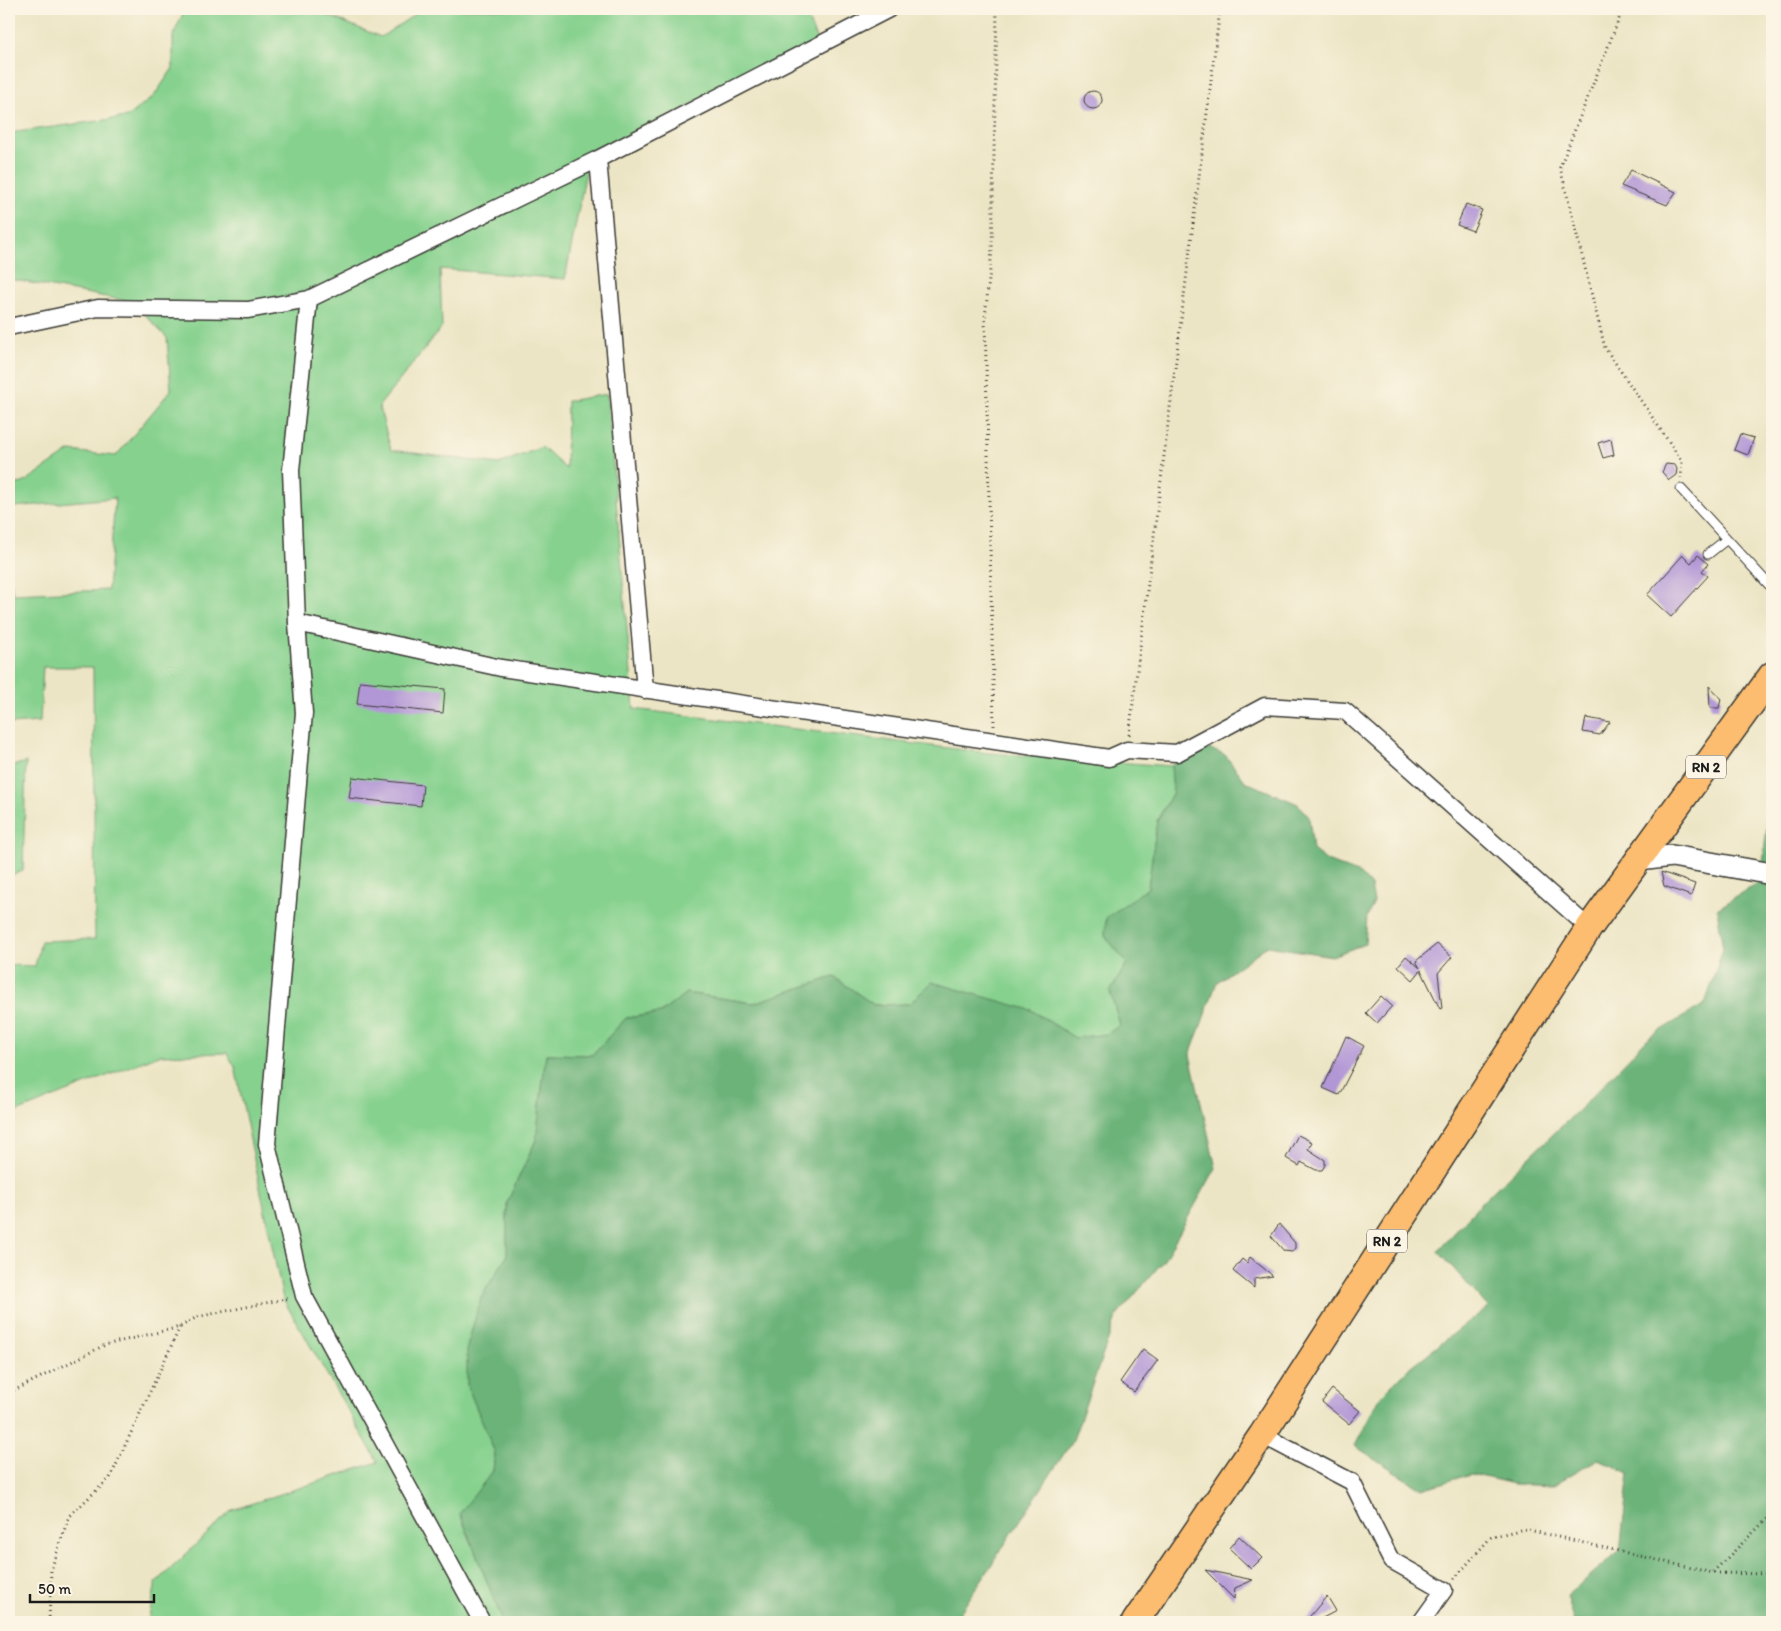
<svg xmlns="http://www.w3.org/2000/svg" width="1781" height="1631" font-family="Itim,sans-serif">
  <rect width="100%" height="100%" fill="#fcf5e5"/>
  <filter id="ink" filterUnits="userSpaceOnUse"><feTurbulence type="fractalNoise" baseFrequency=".02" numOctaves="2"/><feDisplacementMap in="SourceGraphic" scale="10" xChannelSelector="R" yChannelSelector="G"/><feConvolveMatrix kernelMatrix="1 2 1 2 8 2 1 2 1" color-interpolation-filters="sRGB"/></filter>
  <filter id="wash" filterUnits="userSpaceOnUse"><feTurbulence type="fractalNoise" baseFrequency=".0096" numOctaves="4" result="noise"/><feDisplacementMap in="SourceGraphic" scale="20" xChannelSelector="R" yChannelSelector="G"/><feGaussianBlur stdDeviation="1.12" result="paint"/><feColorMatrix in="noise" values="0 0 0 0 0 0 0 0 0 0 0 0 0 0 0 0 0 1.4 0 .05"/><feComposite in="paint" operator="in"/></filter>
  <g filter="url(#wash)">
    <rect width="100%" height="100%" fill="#ece5c5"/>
    <path fill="#86d18e" stroke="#517655" d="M185 9H312L381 37 423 9H803L818 42 589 156 565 279 440 269 442 327 379 406 391 450 499 464 542 447 566 469 567 401 607 394 634 709 989 753 1171 766 1173 792 1157 821 1148 888 1106 918 1105 936 1127 963 1110 992 1121 1025 1107 1034 1075 1038 1031 1010 909 1004 874 1005 834 977 754 1003 686 993 661 1013 626 1018 592 1055 546 1054 536 1140 507 1203V1256L481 1297 467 1385 495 1453 493 1471 460 1514 503 1622H148L156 1583 232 1510 378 1462 283 1299 235 1067 227 1053 159 1055 9 1115V965L35 966 41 941 95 939 93 667H43L40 722 9 724V573L13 594 108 590 115 498 14 507 9 546V485L23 483 70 451 116 456 171 390 167 338 133 302 9 279V133L127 117 154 96 173 68V36Z
      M26 762 23 871 9 876V767Z"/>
    <path fill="#6cb379" stroke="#44684a" d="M1191 748 1210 749 1225 755 1246 782 1298 804 1309 817 1313 850 1327 861 1360 874 1371 886 1374 902 1367 917 1365 944 1332 956 1267 946 1217 982 1190 1055 1216 1168 1164 1260 1116 1317 1073 1440 954 1622H503L460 1513 493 1471 495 1453 467 1385V1347L481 1297 507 1256V1203L536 1140 546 1054 592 1055 626 1018 661 1013 686 993 754 1003 834 977 874 1005 909 1004 932 982 1031 1010 1075 1038 1107 1034 1120 1025 1110 992 1127 963 1105 936 1106 918 1148 888 1157 821 1173 792 1171 766Z
      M1768 816 1772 819V1622H1574L1566 1596 1620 1551 1629 1473 1598 1459 1552 1486 1514 1484 1471 1474 1422 1489 1355 1446 1379 1398 1408 1369 1488 1307 1438 1251 1484 1200 1586 1103 1649 1037 1705 1004 1723 949 1717 909 1761 881Z"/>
    <g id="blocks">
      <path fill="#b297d6" d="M1084 100a9 9 0 1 1 18 0a9 9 0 1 1-18 0Z
        M1631 170 1676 192 1667 205 1621 186Z
        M1466 204 1482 210 1473 231 1457 225Z
        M1740 434 1754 438 1748 455 1734 450Z
        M1611 439 1614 455 1603 458 1598 443Z
        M1666 464 1675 465 1677 469 1676 475 1669 480 1662 472Z
        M1683 555 1691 563 1698 555 1708 564 1702 571 1708 576 1671 617 1647 595Z
        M360 681 445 689 443 713 357 704Z
        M1709 686 1721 699 1719 708H1710Z
        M1586 718 1610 722 1600 735 1583 732Z
        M352 777 423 785 421 806 349 798Z
        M1661 872 1695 884 1691 896 1664 886Z
        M1437 944 1452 957 1438 973 1442 1008 1440 1009 1421 970 1413 980 1398 966 1406 956 1420 968 1416 961Z
        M1381 996 1392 1006 1377 1023 1366 1013Z
        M1346 1036 1364 1046 1339 1095 1323 1088Z
        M1298 1135 1312 1142 1308 1149 1325 1160V1165L1322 1170H1316L1301 1162 1299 1166 1286 1158Z
        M1279 1224 1295 1243V1248L1292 1252 1284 1251 1271 1236Z
        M1250 1257 1273 1276 1254 1279V1288L1233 1271 1242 1259 1247 1263Z
        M1143 1349 1158 1360 1134 1392 1120 1382Z
        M1332 1389 1360 1411 1349 1424 1322 1402Z
        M1239 1536 1262 1558 1251 1569 1229 1548Z
        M1205 1570 1253 1580 1235 1588 1234 1599Z
        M1327 1596 1336 1611 1315 1622H1305Z"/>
    </g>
  </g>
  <g filter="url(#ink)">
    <use href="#blocks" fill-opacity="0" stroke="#3b3a35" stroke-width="1"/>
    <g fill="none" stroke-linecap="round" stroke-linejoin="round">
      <g stroke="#3b3a35" stroke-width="11">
        <path id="service" d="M1681 489 1772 588
          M1708 554 1727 539"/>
      </g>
      <g stroke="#3b3a35" stroke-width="19">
        <path id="minor" d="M598 159 645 690
          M9 327 98 308 248 310 309 299
          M297 623 501 668 1109 758 1127 750 1177 753 1265 706 1345 711 1589 928
          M1262 1435 1352 1482 1391 1560 1444 1590 1421 1622
          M482 1622 304 1296 267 1144 304 713 297 623 291 470 309 299 598 159 889 9"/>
      </g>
      <g stroke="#3b3a35" stroke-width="24">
        <path id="tertiary" d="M1639 860 1672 856 1772 874"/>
      </g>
      <g stroke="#3b3a35" stroke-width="29">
        <path id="primary" d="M1135 1622 1262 1435 1589 928 1772 675"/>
      </g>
      <path stroke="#3b3a35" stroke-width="3" stroke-dasharray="1 4" stroke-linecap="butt" d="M1623 9 1560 167 1605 348 1682 461 1681 478
        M994 726 985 318 992 250 997 9
        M1129 735 1220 9
        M9 1393 105 1345 180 1327 197 1317 290 1298
        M1713 1572 1772 1514
        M1454 1579 1491 1537 1524 1529 1713 1573 1772 1574
        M49 1622 51 1570 69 1516 110 1478 180 1327"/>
      <use href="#service" stroke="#fff" stroke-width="9"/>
      <use href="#minor" stroke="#fff" stroke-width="16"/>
      <use href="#tertiary" stroke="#fff" stroke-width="21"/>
      <use href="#primary" stroke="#fcbd6f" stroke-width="26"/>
    </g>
  </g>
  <g text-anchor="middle" stroke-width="4" stroke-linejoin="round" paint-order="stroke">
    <g fill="#fcf5e5" stroke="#5f5d58" stroke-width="1">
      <rect x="1686" y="755.5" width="40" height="23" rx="4"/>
      <rect x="1367" y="1229.5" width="40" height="23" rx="4"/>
    </g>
    <g font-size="14" font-weight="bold" fill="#1c1c1c">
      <text x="1706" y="772">RN 2</text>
      <text x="1387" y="1246">RN 2</text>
    </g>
  </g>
  <rect width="1781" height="1631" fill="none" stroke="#fcf5e5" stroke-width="30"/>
  <path d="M30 1594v8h124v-8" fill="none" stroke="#1c1c1c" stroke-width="2.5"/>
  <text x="38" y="1594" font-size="15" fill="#1c1c1c" stroke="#fcf5e5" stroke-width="4" paint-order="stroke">50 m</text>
</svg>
